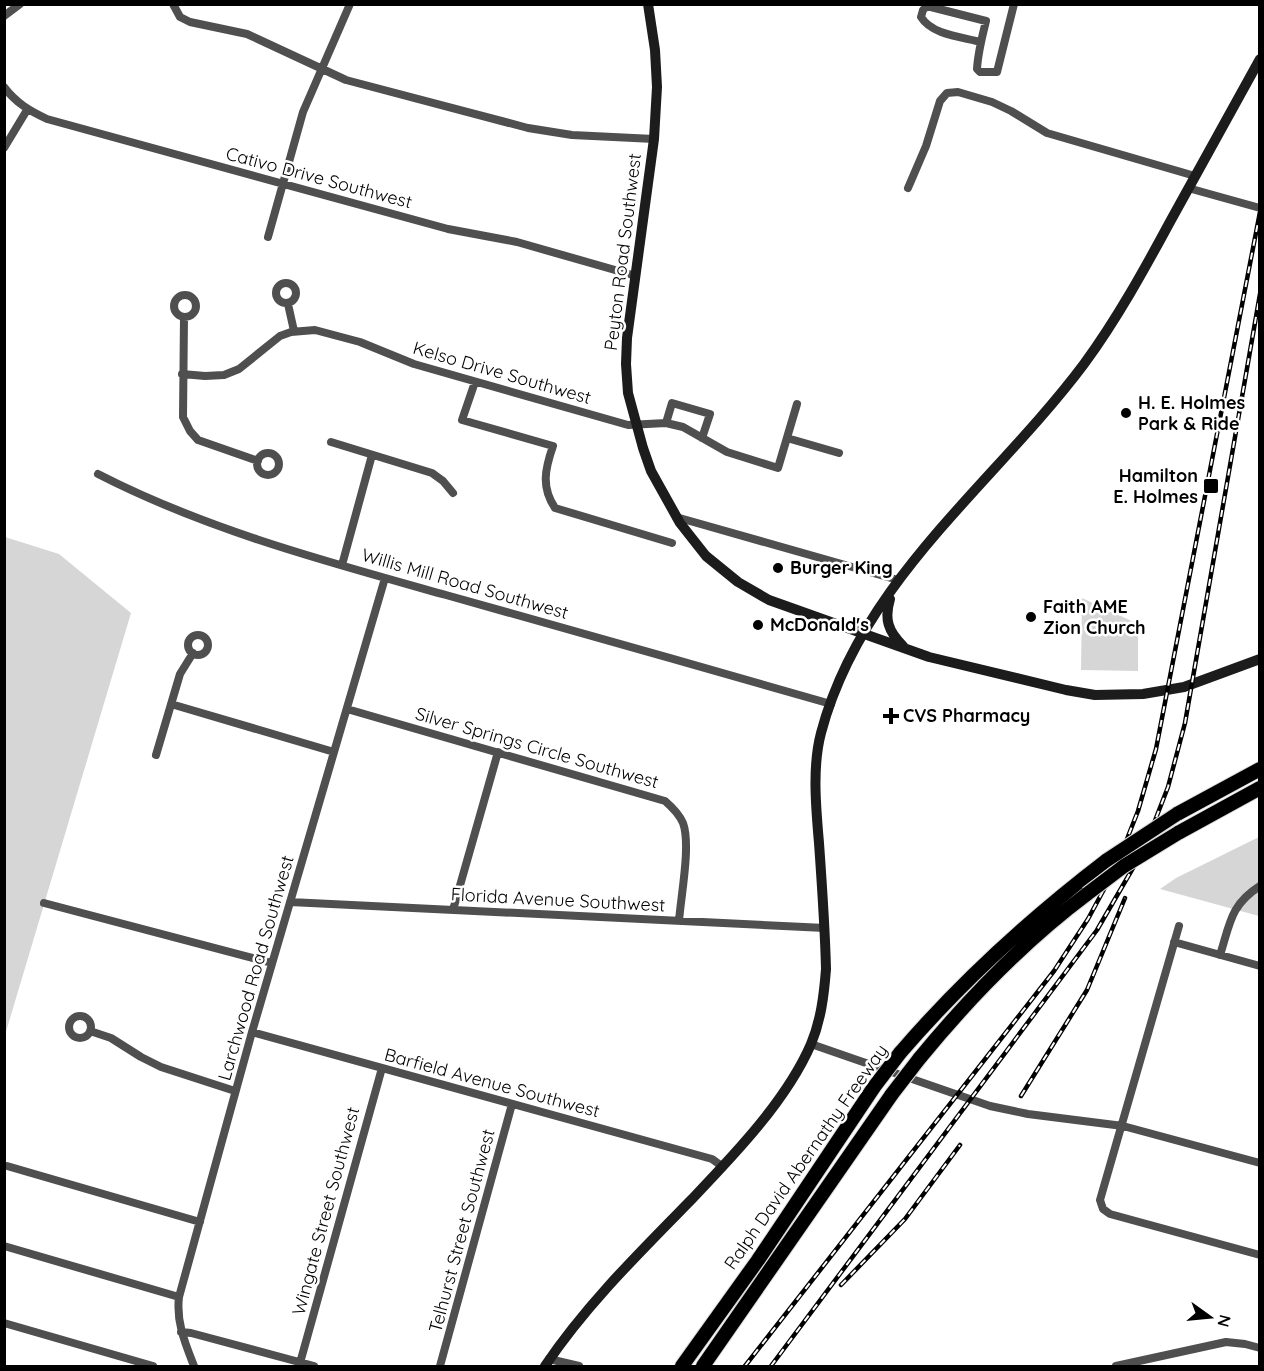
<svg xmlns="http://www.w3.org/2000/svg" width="1264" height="1371" font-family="Quicksand,sans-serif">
  <rect width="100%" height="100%" fill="#fff"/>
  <path fill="#d6d6d6" d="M5 537 59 554 131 613 5 1035Z
    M1082 598 1138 624V671L1081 670Z
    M1259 837V916L1160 889 1176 878Z"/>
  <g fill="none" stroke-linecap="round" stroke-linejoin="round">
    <g stroke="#dbdbdb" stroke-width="16">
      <path id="highway" d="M1177 814 1260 769
        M1178 833 1260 788
        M900 1053C962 981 1031 918 1107 860
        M919 1059C969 998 1023 942 1087 894
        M682 1366 758 1260 874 1087
        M703 1366 892 1094"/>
    </g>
    <path stroke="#4f4f4f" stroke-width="8" d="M173 4 180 17 190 22 247 34 346 80 528 128 572 135 654 139
      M4 16 20 4
      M981 42C962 37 932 35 921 17L923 10 927 6 986 21C982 37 978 52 977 69L980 72H997L1014 4
      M4 87C16 103 30 111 47 119L448 229 517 242 636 276
      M4 148 27 110
      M908 188 926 146 940 101 947 93 958 92 992 102 1011 111 1047 133 1195 176
      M1188 188 1260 208
      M268 237 303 112 350 4
      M276 293a10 10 0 1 1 20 0a10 10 0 1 1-20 0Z
      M174 306a11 11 0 1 1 22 0a11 11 0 1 1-22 0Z
      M288 304 294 331
      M184 317 183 417 190 431 198 440 258 461
      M182 374 205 376 224 375 239 369 280 336 291 332 315 330 360 342 414 364 628 425 666 423 683 427 727 452 778 468 797 404
      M475 382 462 420 553 446C545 469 541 487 555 508L672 543
      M666 423 672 403 710 414 702 438
      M787 438 839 453
      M331 442 432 473 443 481 453 493
      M257 464a11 11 0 1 1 22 0a11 11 0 1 1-22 0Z
      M98 474C207 530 328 562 446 595 574 631 703 667 831 704
      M676 517 898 580
      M342 565 372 455
      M188 645a10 10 0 1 1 20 0a10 10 0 1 1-20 0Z
      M171 704 334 752
      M347 709 665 801C672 807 679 814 683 823 691 845 681 895 679 921
      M156 755 180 674 193 653
      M290 902 825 928
      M44 903 272 963
      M453 910 498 752
      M1179 926 1100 1200 1103 1209 1110 1214 1260 1255
      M1174 942 1260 966
      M1220 955C1230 924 1230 905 1260 886
      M69 1027a11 11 0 1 1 22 0a11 11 0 1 1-22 0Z
      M90 1031 111 1038 141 1057 161 1067 235 1091
      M252 1032 712 1159 723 1167
      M811 1044 990 1106 1028 1114 1123 1126 1260 1163
      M7 1166 200 1222
      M4 1246 179 1297
      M4 1323 153 1366
      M181 1332 191 1333 314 1366
      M549 1359 579 1366
      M300 1363 382 1068
      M194 1366C185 1343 176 1322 179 1297L252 1032 385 578
      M440 1366 512 1104
      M1116 1366 1226 1342 1245 1344 1260 1348"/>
    <path stroke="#1c1c1c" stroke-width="10" d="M648 4 655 50 657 87 654 139 627 338 626 364 628 393 643 448 651 471 680 523 706 556 738 582 769 600 929 657 1066 690 1095 695 1143 694 1184 687 1260 659
      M890 599C884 619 888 631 903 646
      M545 1366C586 1305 640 1252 692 1199 734 1155 787 1100 811 1044 821 1020 824 995 826 969 825 927 822 885 819 843 816 808 812 767 821 733 861 581 994 484 1084 364 1117 319 1144 270 1171 220 1200 167 1230 113 1260 59"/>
    <use href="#highway" stroke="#000" stroke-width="14"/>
    <g stroke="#000" stroke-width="4.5">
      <path id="rail" d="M1021 1096 1087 990 1125 898
        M841 1285 905 1219 960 1145
        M745 1366 1054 971 1088 919 1116 867 1138 811 1156 749 1260 212
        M771 1366 1097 930 1144 849 1168 787 1185 723 1260 294"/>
    </g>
    <use href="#rail" stroke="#fff" stroke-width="2" stroke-dasharray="7" stroke-linecap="butt"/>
    <g stroke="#dbdbdb" stroke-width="16" stroke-linecap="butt">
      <path id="highway-bridge" d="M1107 860 1177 814
        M1087 894 1124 866 1178 833
        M874 1087 900 1053
        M892 1094 919 1059"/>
    </g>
    <use href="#highway-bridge" stroke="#000" stroke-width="14"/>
  </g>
  <g fill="#000" stroke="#fff" stroke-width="2">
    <circle cx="1126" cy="413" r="6"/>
    <rect x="1203" y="478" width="16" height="16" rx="3"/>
    <circle cx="778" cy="568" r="6"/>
    <circle cx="1031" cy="617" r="6"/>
    <circle cx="758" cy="625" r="6"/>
    <path d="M888 707h6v6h6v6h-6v6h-6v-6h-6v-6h6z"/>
  </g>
  <g text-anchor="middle" stroke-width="5" stroke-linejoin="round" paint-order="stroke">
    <g font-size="18" fill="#000" stroke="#fff">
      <text transform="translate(319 178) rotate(15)" y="6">Cativo Drive Southwest</text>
      <text transform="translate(623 252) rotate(-83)" y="6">Peyton Road Southwest</text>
      <text transform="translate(502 373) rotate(16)" y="6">Kelso Drive Southwest</text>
      <text transform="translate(465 584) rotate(16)" y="6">Willis Mill Road Southwest</text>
      <text transform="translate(537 748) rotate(16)" y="6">Silver Springs Circle Southwest</text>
      <text transform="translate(558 900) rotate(3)" y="6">Florida Avenue Southwest</text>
      <text transform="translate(256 968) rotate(-74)" y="6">Larchwood Road Southwest</text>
      <text transform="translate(492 1083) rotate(15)" y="6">Barfield Avenue Southwest</text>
      <text transform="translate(806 1157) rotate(-55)" y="6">Ralph David Abernathy Freeway</text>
      <text transform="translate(326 1211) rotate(-75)" y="6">Wingate Street Southwest</text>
      <text transform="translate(462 1231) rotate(-75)" y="6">Telhurst Street Southwest</text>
    </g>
    <g font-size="18" font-weight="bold" fill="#000" stroke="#fff" text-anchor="start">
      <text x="1138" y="409">H. E. Holmes<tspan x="1138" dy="21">Park &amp; Ride</tspan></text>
      <text x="1198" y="482" text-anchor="end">Hamilton<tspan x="1198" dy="21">E. Holmes</tspan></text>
      <text x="790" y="574">Burger King</text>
      <text x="1043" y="613">Faith AME<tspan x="1043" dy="21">Zion Church</tspan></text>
      <text x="770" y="631">McDonald's</text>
      <text x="903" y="722">CVS Pharmacy</text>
    </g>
  </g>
  <rect width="1264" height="1371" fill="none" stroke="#000000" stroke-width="12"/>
  <g transform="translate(1210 1317) rotate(105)" stroke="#ffffff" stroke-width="4.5" paint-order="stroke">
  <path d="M0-4.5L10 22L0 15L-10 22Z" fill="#000000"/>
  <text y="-9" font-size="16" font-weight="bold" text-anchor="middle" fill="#000000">N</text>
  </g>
</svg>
